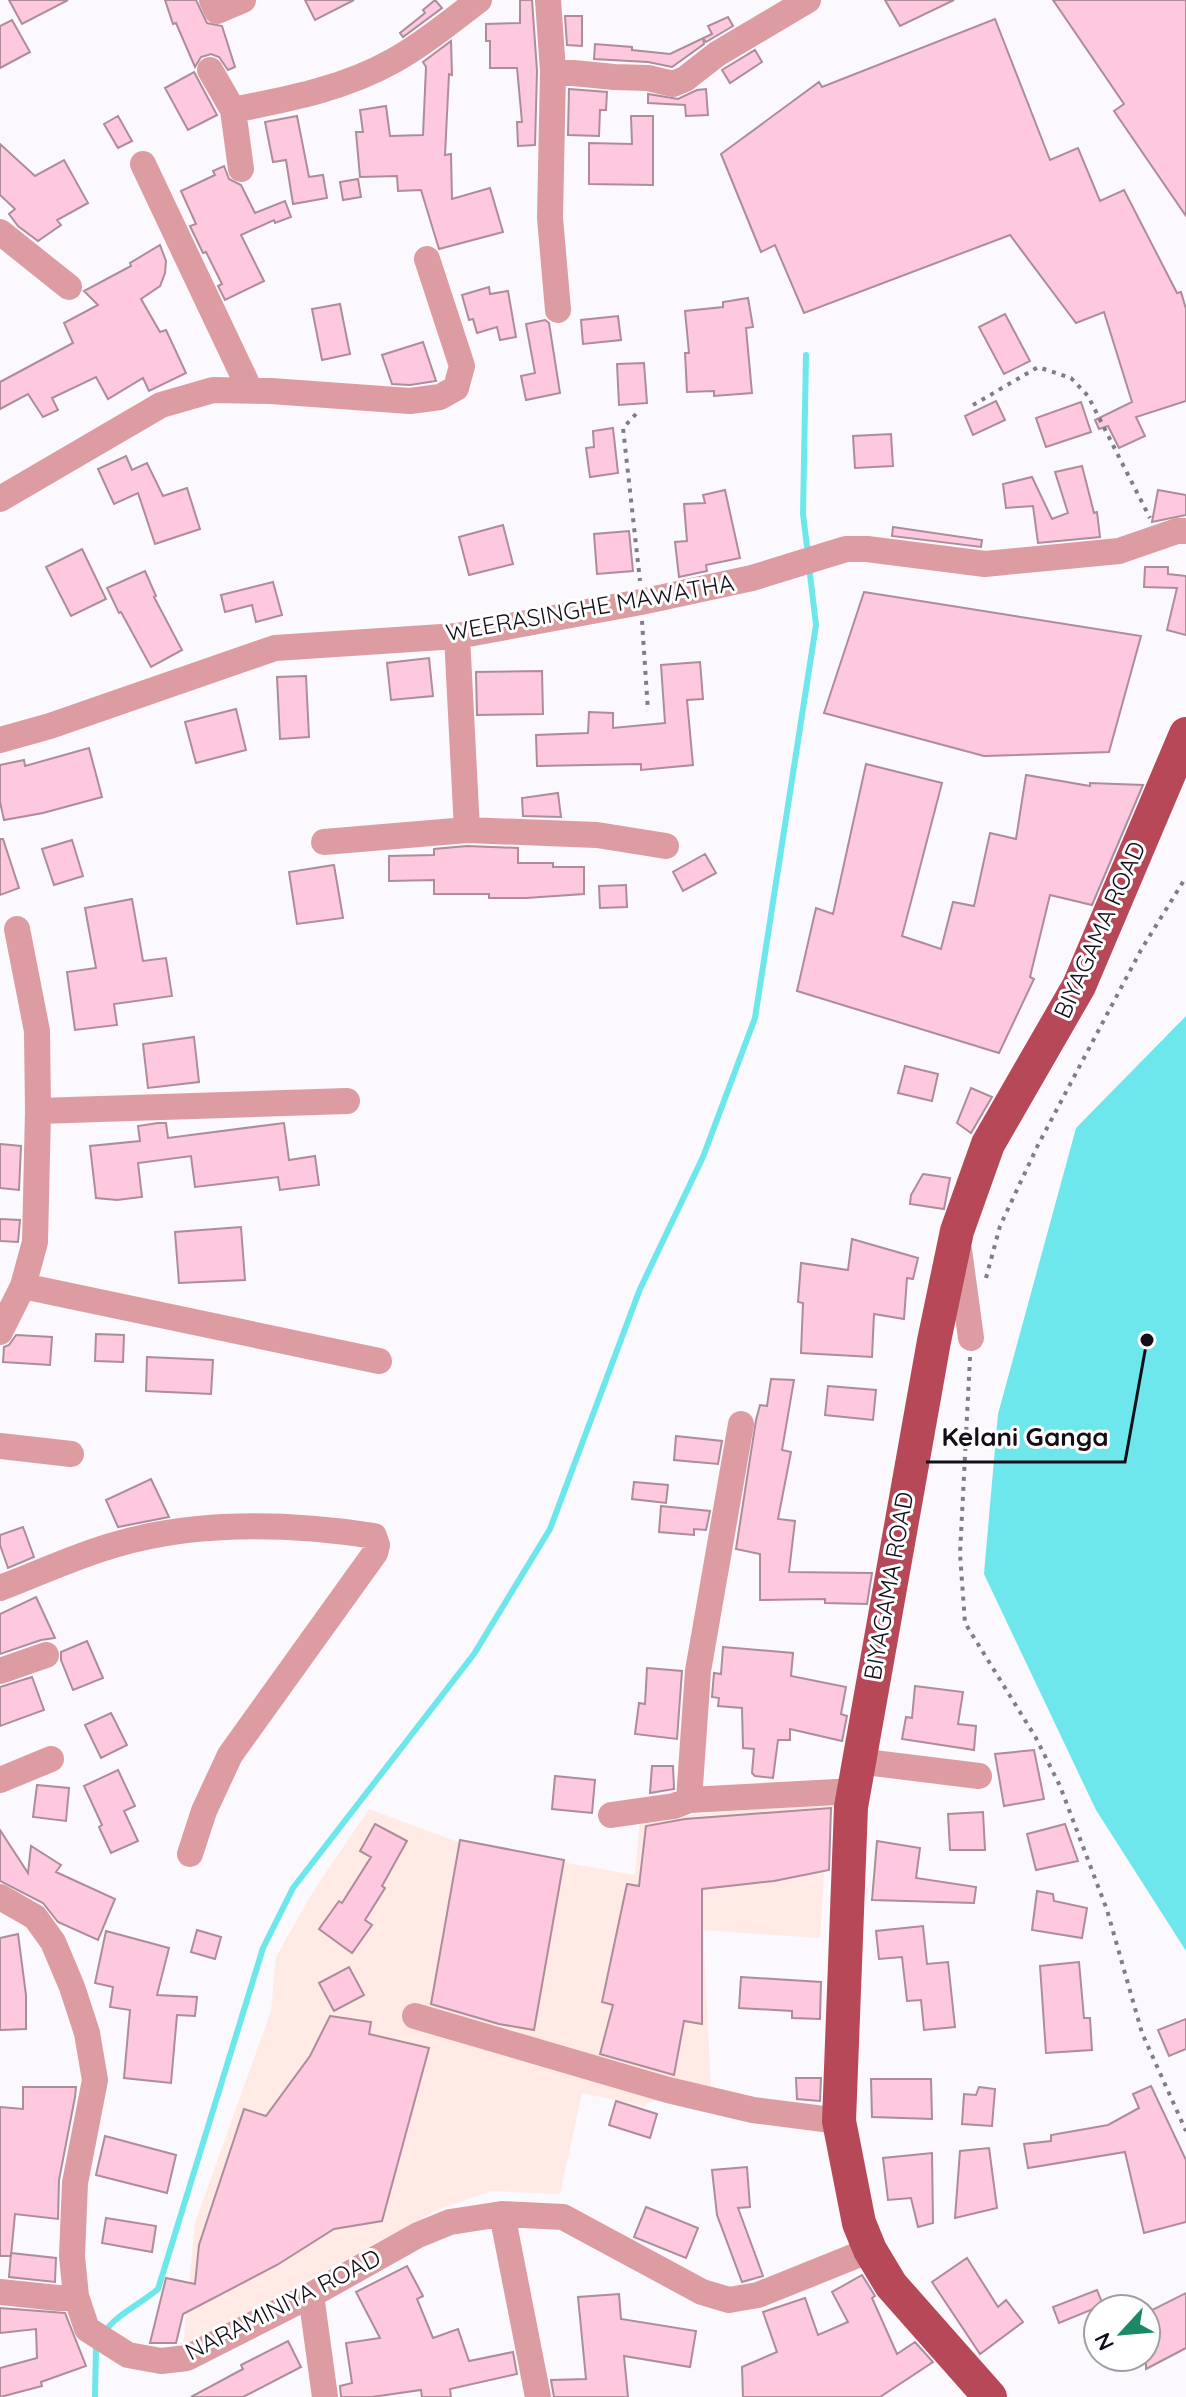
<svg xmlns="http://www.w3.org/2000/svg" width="1186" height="2397" font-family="Quicksand,sans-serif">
  <rect width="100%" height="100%" fill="#fbf8fe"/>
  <path fill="#ffeae5" d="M835 1801 826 1839 820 1938 703 1930 712 2107 665 2093 644 2106 582 2093 560 2194 491 2191 435 2211 183 2348 195 2223 271 2011 276 1957 314 1890 369 1809 466 1845 635 1875 640 1820Z"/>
  <path fill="#6de7eb" d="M1186 1016V1951L1096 1810 984 1574 998 1414 1076 1128Z"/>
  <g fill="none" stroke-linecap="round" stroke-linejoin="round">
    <path stroke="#6de7eb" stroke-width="6" d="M806 355 803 514 808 555
      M104 2333C114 2316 142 2303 158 2289L263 1948 293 1888 474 1654 550 1529 640 1289 703 1157 755 1018 816 625 809 566
      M95 2397 96 2346 98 2343"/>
  </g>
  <path fill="#fec9df" stroke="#ae8c9a" stroke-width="2" d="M9 0H68L22 24Z
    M165 0H196L207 23 222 26 235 67 228 70 219 57 211 54 201 57 195 67 176 23 173 24Z
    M305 0H354L315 20Z
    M435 0 442 8 403 37 400 33 425 13 423 10Z
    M520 0H532L537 71 535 145 518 146 517 122H522L517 68H490V41H486V24L520 23Z
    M885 0H954L900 26Z
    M1053 0H1186V216L1114 111 1124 104Z
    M565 16H582V46L567 45Z
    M728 17 733 26 706 42 703 38 704 44 672 67 648 62 594 59 595 44 632 47V50L670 54 712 34 708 26Z
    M995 19 1050 160 1078 148 1100 201 1124 190 1177 293 1181 292 1186 309V401L1136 417 1145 436 1119 448 1108 426 1099 429 1095 420 1132 402 1104 312 1076 323 1010 235 804 313 775 245 761 252 721 154 819 82 822 87Z
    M12 20 30 52 0 68V26Z
    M451 41 452 75 449 74 445 155 451 154 452 199 490 188 503 232 439 249 421 190 398 191 397 176 360 177 356 132H363L360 110 386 106 390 136 423 135 426 67 423 62Z
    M755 50 762 62 730 83 722 70Z
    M194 72 217 115 188 130 165 88Z
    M569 89 607 92 606 110H600L599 136 568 135Z
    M706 89 708 115 686 116 685 105 648 103V94L678 99 697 90Z
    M118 116 132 141 118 148 104 124Z
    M297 116 309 177 323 175 327 198 293 204 286 160 273 162 265 122Z
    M631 116H653V185L589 184V143L632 144Z
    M0 144 35 176 64 160 88 203 57 220 61 225 38 241 18 226 9 214 15 209 0 195Z
    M224 166 229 179 241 185 255 213 285 201 291 217 275 223 274 220 241 235 264 281 225 300 218 286 222 284 206 252 203 253 190 226 196 224 181 191 215 175 213 171Z
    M358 179 361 197 343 200 340 182Z
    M160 245 166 261 165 273 160 286 141 299 160 332 166 330 186 373 149 391 143 378 108 399 96 377 52 398 58 410 43 417 28 394 0 409V382L73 343 64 323 98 305 84 291 131 266 130 263Z
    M489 287 490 294 508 291 516 337 500 340 497 327 477 333 473 319 469 320 462 295Z
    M748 298 753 327 746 328 752 393 714 396V391L687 392 685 353H689L685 311 723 307V302Z
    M340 304 350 354 322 360 312 309Z
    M1005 314 1030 361 1004 374 979 327Z
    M618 316 621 340 583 344 581 320Z
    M545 320 549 323 560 393 526 400 521 376 535 373 526 324Z
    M423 342 436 381 410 385 392 384 382 355Z
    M644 363 647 403 619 405 617 364Z
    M996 401 1005 420 973 435 965 416Z
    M1081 402 1091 432 1046 447 1036 418Z
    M613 428 618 473 590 477 586 448 594 447 593 431Z
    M891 434 893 466 855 468 853 436Z
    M126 456 132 470 147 463 163 496 187 488 200 529 155 544 138 493 114 504 98 469Z
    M1082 466 1094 513 1097 512 1100 537 1038 543 1033 506 1006 508 1003 484 1032 477 1052 519 1068 513 1055 472Z
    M725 490 740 558 706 565 707 571 679 577 675 542 687 541 684 504 705 503 703 495Z
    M1158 490 1186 495V515L1152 522Z
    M503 525 513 564 469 575 459 537Z
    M893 527 982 540 981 547 892 536Z
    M629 531 633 571 597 574 594 534Z
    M82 549 106 599 71 616 46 567Z
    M1145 567H1168V574L1186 576V635L1167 630 1177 588 1144 587Z
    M145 571 156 596 154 597 182 650 151 667 121 612 119 613 107 588Z
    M273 582 282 615 256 622 252 605 225 612 221 595Z
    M864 592 1141 636 1109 752 984 756 824 713Z
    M429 658 433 696 391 700 387 663Z
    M700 662 703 699 687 700 693 765 641 770V764L537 766 536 735 588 733 589 712 613 713V728L665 723 661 665Z
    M542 671 543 714 477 715 476 672Z
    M306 676 309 737 280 739 277 677Z
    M236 709 246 750 196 763 185 722Z
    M89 748 102 797 43 813 4 820 0 802V765L24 760 25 766Z
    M866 764 942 783 902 936 941 949 953 902 974 906 990 833 1016 839 1026 775 1090 786V783L1143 785 1092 905 1050 895 1030 977 1034 979 999 1053 797 991 816 908 833 914Z
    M558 793 561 817 523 816 522 798Z
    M0 839H3L19 888 0 895Z
    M72 840 83 876 54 885 42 849Z
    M467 846 518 848V863H553V867H584V894L526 898H489V894H434V880L389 881V856L434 855V849Z
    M705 854 716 873 683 891 673 872Z
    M334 865 343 918 297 924 289 872Z
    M626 885 627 907 600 908 599 886Z
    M132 899 143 961 166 958 172 996 114 1004 117 1025 75 1030 67 972 96 968 85 908Z
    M194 1037 199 1082 148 1088 143 1044Z
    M905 1066 938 1074 932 1101 898 1093Z
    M971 1088 992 1097 971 1133 957 1123Z
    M158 1123H166L168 1138 284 1123 289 1160 315 1156 319 1185 280 1190 278 1177 195 1187 191 1156 138 1163 142 1197 117 1200 96 1198 90 1146 140 1141 138 1126Z
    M0 1144 21 1146 19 1190 0 1188Z
    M923 1174 950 1178 944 1209 910 1204 911 1195Z
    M0 1219 20 1220 18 1242 0 1241Z
    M241 1227 245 1280 179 1283 175 1232Z
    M852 1239 918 1258 913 1279 907 1278 904 1319 874 1314 872 1357 801 1353 803 1303 798 1302 801 1263 848 1270Z
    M96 1334 124 1335 123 1362 95 1361Z
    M16 1335 52 1337 50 1365 3 1362 4 1347 9 1345Z
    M147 1357 213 1360 211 1394 146 1391Z
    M771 1379 794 1380 782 1450 791 1452 778 1519 795 1521 789 1572 872 1573 867 1604 825 1603V1599L760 1600V1554L736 1549 756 1420 760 1405 767 1406Z
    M828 1386 876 1390 873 1420 825 1415Z
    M676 1436 722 1441 718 1464 674 1460Z
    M151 1479 169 1517 118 1527 106 1500Z
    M634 1482 668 1485 666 1503 632 1499Z
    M661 1506 710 1511 706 1530 694 1529V1535L659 1532Z
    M23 1527 34 1557 8 1568 0 1545V1535Z
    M36 1597 55 1638 41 1640 0 1654V1614Z
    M87 1641 103 1678 73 1690 61 1660V1652Z
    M723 1647 793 1653 791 1676 846 1687 841 1714 847 1716 842 1741 790 1729V1740H778L773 1778 755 1776 752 1773 754 1749 743 1748 742 1708 718 1706 719 1698 712 1697 714 1673 721 1674Z
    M647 1668 682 1671 677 1739 635 1734 639 1703 645 1704Z
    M32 1677 44 1710 0 1726V1687Z
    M915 1686 963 1692 958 1724 976 1726 974 1750 902 1739 906 1717 912 1718Z
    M111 1713 127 1745 101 1758 85 1725Z
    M1034 1750 1044 1799 1004 1806 995 1754Z
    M652 1766H673L674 1789 650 1793Z
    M118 1770 135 1806 124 1811 138 1841 111 1853 99 1827 102 1825 84 1786Z
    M555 1776 595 1780 592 1813 552 1809Z
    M37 1785 69 1788 66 1821 33 1817Z
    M831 1808 829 1870 774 1881 702 1889V2024L684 2021 674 2075 600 2054 613 2005 602 2002 627 1884 639 1886 646 1826 685 1819Z
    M983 1812 985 1850H950L948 1814Z
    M375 1824 407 1841 382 1886 385 1888 365 1920 372 1925 352 1953 319 1929 339 1901 342 1903 371 1857 360 1851Z
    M1065 1824 1078 1861 1036 1870 1027 1834Z
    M0 1830 28 1873 31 1846 61 1865 56 1872 115 1899 98 1940 58 1922 43 1903 0 1881Z
    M460 1840 564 1860 534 2030 499 2024 431 2004Z
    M877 1841 920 1848 916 1878 976 1887 974 1903 872 1900Z
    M1037 1891 1053 1894 1054 1901 1087 1908 1082 1938 1032 1930Z
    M923 1926 927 1964 948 1962 955 2027 924 2030 921 2000 907 2001 902 1957 879 1959 876 1931Z
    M197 1930 221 1937 215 1959 191 1952Z
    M106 1931 169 1948 157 1995 197 1997 195 2016 177 2015 171 2083 124 2078 130 2010 110 2007 113 1987 95 1983Z
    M18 1934 26 1995V2029L0 2030V1938Z
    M1079 1962 1084 2018H1090L1092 2050 1046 2053 1040 1966Z
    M349 1967 364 1995 334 2011 319 1983Z
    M741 1977 821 1982 820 2019 792 2018V2011L739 2008Z
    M330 2016 371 2022 369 2034 429 2048 382 2221 334 2229 277 2265 183 2314 176 2343H150L166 2278 195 2284 199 2245 244 2109 266 2116 310 2056Z
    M1186 2019V2049L1169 2056 1158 2030Z
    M796 2078H821L820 2101 797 2099Z
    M871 2079H931L932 2119 872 2117Z
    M1151 2086 1186 2160V2222L1144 2233 1125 2152 1028 2168 1024 2144 1051 2141V2135L1108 2125 1139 2108 1133 2094Z
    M23 2087H76L75 2097 59 2180 58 2219 15 2214 11 2256H0V2107L23 2109Z
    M979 2087 995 2089 992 2126 962 2124 964 2094 976 2095Z
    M616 2101 657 2114 650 2138 609 2125Z
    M105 2136 176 2155 167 2193 96 2175Z
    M989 2148 997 2208 955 2218 960 2151Z
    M932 2153 933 2223 918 2227 911 2198 888 2200 883 2158Z
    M747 2167 750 2207 738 2208 763 2276 742 2282 717 2215 712 2170Z
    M646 2207 698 2228 686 2258 634 2237Z
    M106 2218 156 2226 152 2252 102 2243Z
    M11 2253 56 2258 55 2282 9 2277Z
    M967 2258 998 2307 1006 2300 1023 2322 980 2354 932 2282Z
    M407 2266 423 2296 417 2299 433 2338 458 2329 469 2361 513 2352 517 2374 450 2389 451 2397H422L421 2390 372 2397H341L340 2386 352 2383 346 2343 380 2338 356 2292Z
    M862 2275 875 2296 872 2298 897 2354 915 2342 933 2362 880 2397H743L742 2367 777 2352 763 2312 805 2298 818 2335 848 2322 832 2292Z
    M1097 2290 1103 2305 1059 2323 1053 2307Z
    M1186 2293V2348L1146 2369V2313Z
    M619 2294 621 2319 696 2331 690 2367 624 2356 628 2397H554L551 2380 586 2379 578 2297Z
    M0 2308 65 2313 86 2366 41 2382 42 2386 0 2397V2368L37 2358 36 2329 0 2333Z
    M288 2341 301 2367 243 2397H191L243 2369 241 2365Z"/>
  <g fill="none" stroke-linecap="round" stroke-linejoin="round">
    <path stroke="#817d85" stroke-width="4" stroke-dasharray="4 6" stroke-linecap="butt" d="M973 405 1038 367 1071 378 1088 396 1150 518
      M636 414 623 428 640 581
      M642 621 648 711
      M986 1278 1000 1226 1038 1145 1141 950 1186 877
      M970 1357 960 1554 965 1623 1036 1738 1060 1786 1107 1910 1142 2033 1186 2131"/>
    <path stroke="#dc9ca1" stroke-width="26" d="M212 0 217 11 243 0
      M548 0 553 71 550 218 558 310
      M210 70 233 110 241 169
      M553 71 614 77 648 78 673 84 685 79 717 54 808 0
      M233 110C288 99 343 89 393 61 424 44 451 21 479 0
      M143 164 250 390
      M0 232 69 287
      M0 499 161 405 213 390 271 391 410 401 440 397 456 388 462 366 427 259
      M457 636 467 830 597 835 666 846
      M0 740 50 726 275 648 457 636 641 602 752 578 846 549H867L985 564 1119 551 1177 531H1186
      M324 842 467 830
      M38 1111 347 1101
      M959 1250 971 1338
      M23 1286 379 1361
      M0 1332 23 1286 35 1242 38 1111 37 1031 17 929
      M0 1446 71 1454
      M0 1588C38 1574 75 1556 114 1545 198 1520 288 1523 374 1536L377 1545 375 1553 230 1755 204 1811 190 1854
      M0 1671 46 1655
      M857 1761 979 1776
      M0 1780 51 1759
      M689 1800 698 1671 741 1424
      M611 1815 674 1806 689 1800 855 1791
      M0 1897 35 1917 53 1942 72 1987 87 2033 95 2080 75 2183 72 2256 76 2296 87 2329 128 2355 161 2361 187 2358 311 2295 418 2235 450 2222 502 2214 563 2217 702 2292 729 2300 758 2295 870 2250
      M415 2016 668 2090 753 2110 839 2121
      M502 2214 538 2397
      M0 2292 58 2298 76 2296
      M311 2295 325 2397"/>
    <path stroke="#b74858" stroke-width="34" d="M990 2397 891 2285 870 2250 859 2223 839 2121 851 1807 934 1341 957 1231 988 1144 1079 986 1186 734"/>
  </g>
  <g text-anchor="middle" stroke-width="6" stroke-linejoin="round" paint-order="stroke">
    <g font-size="24" fill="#130e19" stroke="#fff">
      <text transform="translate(590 608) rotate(-10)" y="8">WEERASINGHE MAWATHA</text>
      <text transform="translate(1100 930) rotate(-66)" y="8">BIYAGAMA ROAD</text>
      <text transform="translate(889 1586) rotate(-80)" y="8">BIYAGAMA ROAD</text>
      <text transform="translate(283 2305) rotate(-27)" y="8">NARAMINIYA ROAD</text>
    </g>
  </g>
  <path fill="none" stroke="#130e19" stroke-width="3" d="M1147 1340L1125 1462H926"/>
  <circle fill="#130e19" stroke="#fff" stroke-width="3" cx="1147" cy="1340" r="8"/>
  <g font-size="26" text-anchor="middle" font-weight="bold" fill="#130e19" stroke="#fff" stroke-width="6" stroke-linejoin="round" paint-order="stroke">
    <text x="1025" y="1446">Kelani Ganga</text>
  </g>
  <g transform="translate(1122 2333) rotate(244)"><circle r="38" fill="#ffffff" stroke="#a19fa3" stroke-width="2"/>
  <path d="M0-6L14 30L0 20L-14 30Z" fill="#1b8967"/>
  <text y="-12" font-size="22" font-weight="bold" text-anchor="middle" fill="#130e19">N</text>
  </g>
</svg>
